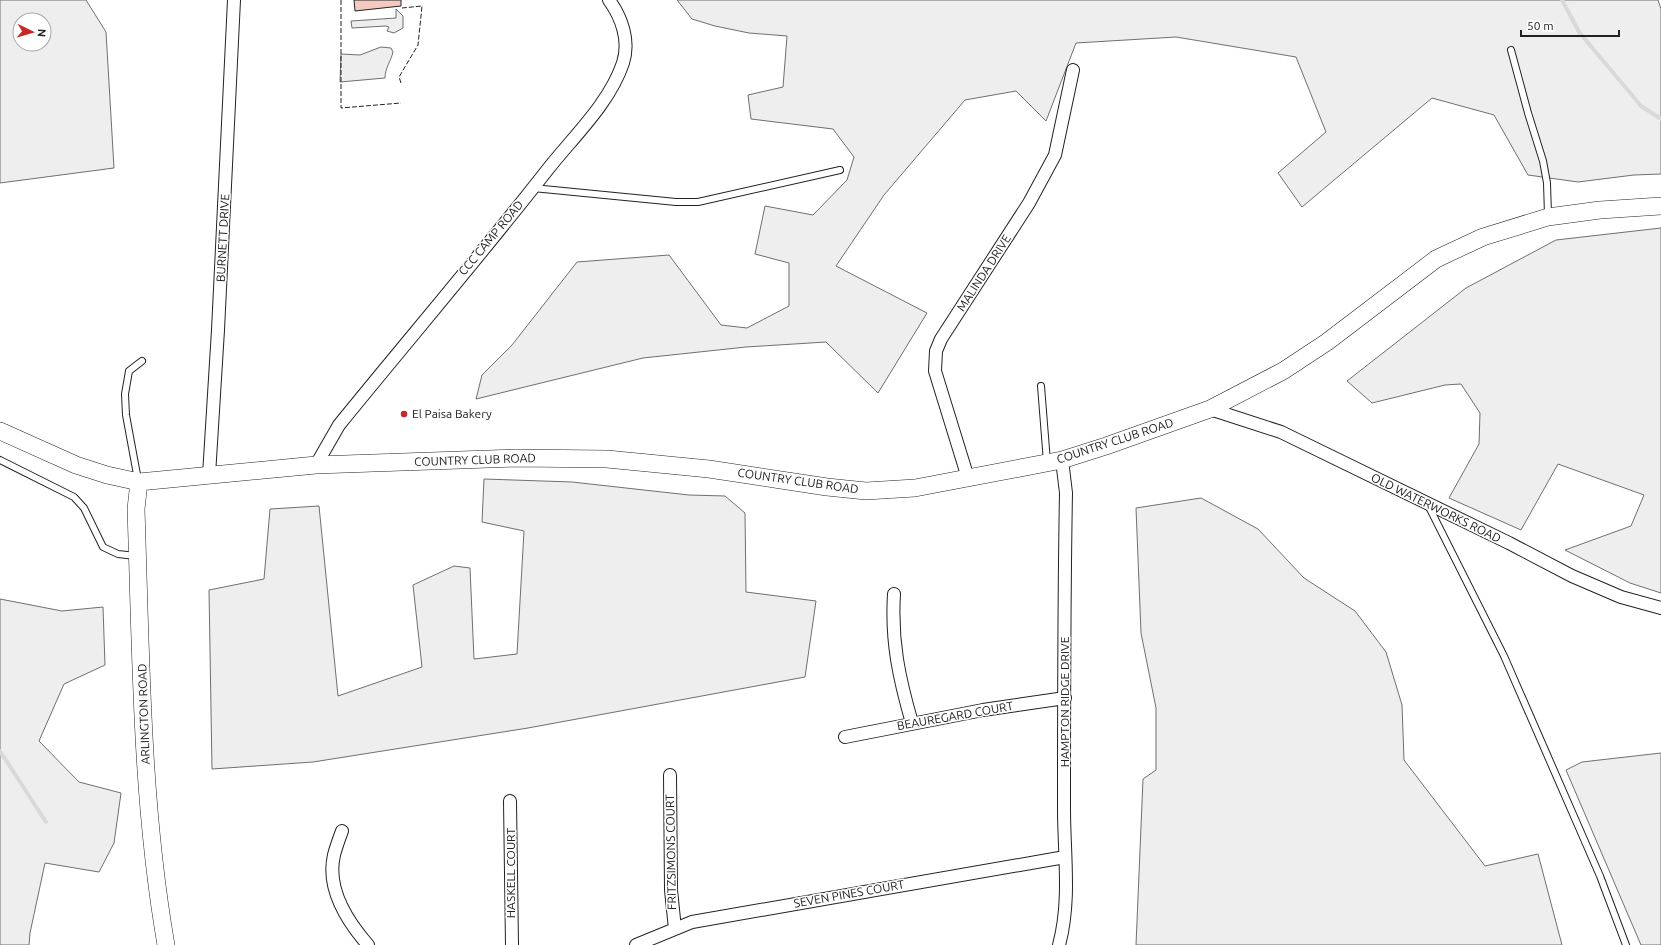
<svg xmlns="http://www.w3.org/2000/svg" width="1661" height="945" font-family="Ubuntu,sans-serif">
  <rect width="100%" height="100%" fill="#fff"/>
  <path fill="#eee" stroke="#6f6f6f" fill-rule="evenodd" d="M0 0H86L106 32 114 168 0 183ZM20 20H44V44H20Z
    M677 0H1658L1661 9V174L1634 175 1578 182 1528 175 1494 115 1432 98 1302 207 1278 173 1326 132 1296 57 1176 37 1076 43 1046 121 1016 91 965 100 884 195 836 266 927 313 878 393 826 342 746 347 643 358 476 399 482 375 512 345 577 262 669 255 721 325 747 328 789 306V263L755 254 765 206 813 215 847 180 854 157 833 129 751 119 748 95 783 87 787 36 749 33 715 26 692 19Z
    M396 9 403 16V28L394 33 387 31 389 27 386 26 352 28 351 21 396 18Z
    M381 47 391 48 393 52C391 61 385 68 385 78L340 82 341 54 360 55Z
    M1661 228V593L1630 583 1565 550 1631 526 1644 495 1558 464 1521 530 1449 498 1479 444 1480 413 1461 384 1445 385 1372 403 1347 381 1466 288 1556 240Z
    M484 479 572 482 689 495 725 496 745 513 746 592 816 601 805 677 528 728 313 762 212 769 209 590 264 579 270 509 319 506 338 696 422 667 413 585 454 566 470 568 474 659 517 654 524 531 482 522Z
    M1201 498 1258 529 1304 578 1355 611 1386 652 1402 705 1404 760 1485 866 1538 854 1562 945H1136L1143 779 1156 770V708L1141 633 1136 508Z
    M0 599 62 611 103 607 105 665 64 684 39 741 79 782 121 793 114 843 99 872 45 863 30 933 29 945H0Z
    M1661 753V945H1641L1566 770 1582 762Z"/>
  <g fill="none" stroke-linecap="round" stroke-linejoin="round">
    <path stroke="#d9d9d9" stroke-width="4" d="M1562 0 1579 32 1641 106 1661 119
      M0 751 46 822"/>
  </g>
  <path fill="#f3c9c0" stroke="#222" d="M354 0H401V6L355 11Z"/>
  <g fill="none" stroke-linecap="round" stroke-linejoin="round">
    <g stroke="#222" stroke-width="8">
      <path id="lane" d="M1511 50 1528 113 1543 161 1547 183 1548 215
        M533 188 676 202H698L840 170
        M1041 386 1047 462
        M0 460 74 497 84 508 103 547 118 554 136 556
        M138 480 126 415 125 394 129 371 142 361
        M1428 505 1504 656 1600 876 1626 945"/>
    </g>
    <g stroke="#222" stroke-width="14">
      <path id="street" d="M1210 409 1281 432 1509 543 1572 576 1621 597 1661 608
        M316 465 339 425C408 340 480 256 548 169 574 136 609 104 623 63 630 41 622 18 609 0
        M209 475 218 330 234 0
        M968 478 935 371 936 351 941 339 1029 203 1055 155 1073 70
        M894 594C891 641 899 678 912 723
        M845 737 983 710 1065 698
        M670 775 671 890 675 929
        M510 801 512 945
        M342 831C339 839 336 847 334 855 326 889 347 921 368 945
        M636 945 692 922 1065 857
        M1059 945C1071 901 1064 854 1064 809 1064 704 1064 598 1066 493L1062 460"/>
    </g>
    <g stroke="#222" stroke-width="18">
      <path id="secondary" d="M0 431 76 465 107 475 139 482 316 465 516 458 607 459 709 469 827 487 866 491 915 488 1062 460 1106 446 1210 409 1283 371 1327 342 1436 259 1483 237 1548 217 1600 210 1661 206
        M139 482 136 509C141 655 141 801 166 945"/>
    </g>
    <use href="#lane" stroke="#fff" stroke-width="6"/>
    <use href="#street" stroke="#fff" stroke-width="12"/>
    <use href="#secondary" stroke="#fff" stroke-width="17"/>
    <path stroke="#222" stroke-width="1" stroke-dasharray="5 2" stroke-linecap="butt" d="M341 0V108L401 103
      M401 83 399 77 418 45 422 6 402 8"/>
  </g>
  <circle fill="#c62828" stroke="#fff" stroke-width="1.5" cx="404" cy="414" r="4"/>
  <g text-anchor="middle" stroke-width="3" stroke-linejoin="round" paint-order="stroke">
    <g font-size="12" fill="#222" stroke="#fff">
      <text transform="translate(223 238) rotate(-87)" y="4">BURNETT DRIVE</text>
      <text transform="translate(491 238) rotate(-50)" y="4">CCC CAMP ROAD</text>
      <text transform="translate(984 273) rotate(-57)" y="4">MALINDA DRIVE</text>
      <text transform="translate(1115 441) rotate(-18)" y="4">COUNTRY CLUB ROAD</text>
      <text transform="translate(475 460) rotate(-2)" y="4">COUNTRY CLUB ROAD</text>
      <text transform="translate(798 481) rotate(8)" y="4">COUNTRY CLUB ROAD</text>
      <text transform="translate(1436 508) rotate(26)" y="4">OLD WATERWORKS ROAD</text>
      <text transform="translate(1065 702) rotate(-90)" y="4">HAMPTON RIDGE DRIVE</text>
      <text transform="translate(144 714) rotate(-92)" y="4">ARLINGTON ROAD</text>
      <text transform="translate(955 716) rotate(-10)" y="4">BEAUREGARD COURT</text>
      <text transform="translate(671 852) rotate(-91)" y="4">FRITZSIMONS COURT</text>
      <text transform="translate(511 873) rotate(-90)" y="4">HASKELL COURT</text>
      <text transform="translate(849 894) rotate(-10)" y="4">SEVEN PINES COURT</text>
    </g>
    <g font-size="12" fill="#222" stroke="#fff" text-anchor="start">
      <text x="412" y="418">El Paisa Bakery</text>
    </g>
  </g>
  <g transform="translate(32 32) rotate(95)"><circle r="19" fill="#ffffff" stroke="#a7a7a7"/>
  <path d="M0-3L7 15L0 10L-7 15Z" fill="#c62828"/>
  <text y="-6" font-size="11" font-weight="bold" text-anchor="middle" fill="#222222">N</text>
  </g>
  <path d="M1521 30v6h98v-6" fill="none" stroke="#222222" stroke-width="2"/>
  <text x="1527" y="30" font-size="12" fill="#222222" stroke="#ffffff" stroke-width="3" paint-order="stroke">50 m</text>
</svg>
